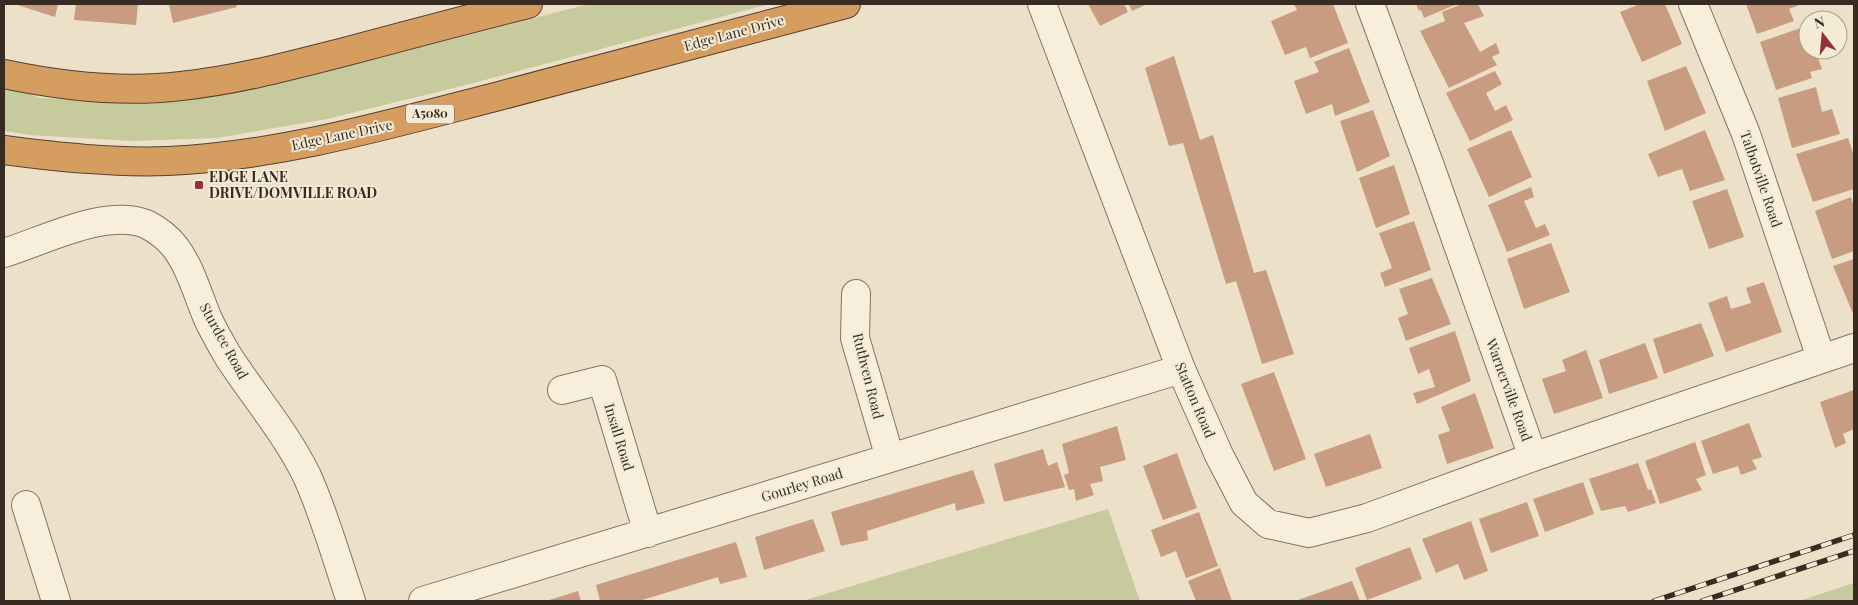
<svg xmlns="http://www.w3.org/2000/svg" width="1858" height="605" font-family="'Playfair Display',serif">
  <rect width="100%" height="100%" fill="#ece0c8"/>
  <path fill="#c6ca9c" d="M589 4H770L470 84 327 119 217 138 132 141 30 135 4 131V85L40 98 152 104 220 96 294 80Z
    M1108 509 1140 601H802Z
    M1854 583V601H1799L1802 600Z"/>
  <path fill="#c89c80" d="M14 4H58L55 17Z
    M76 4H138L136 25 74 20Z
    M169 4H236L237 7 173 23Z
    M1088 4H1124L1128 12 1100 26Z
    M1129 4H1147L1132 11Z
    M1294 4H1333L1348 43 1310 58 1306 47 1285 55 1271 21 1297 10Z
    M1416 4H1457L1424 18 1421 10 1419 11Z
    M1462 4H1478L1484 16 1464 23 1480 52 1496 43 1500 53 1492 57 1497 65 1449 88 1420 31 1445 21 1442 12Z
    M1640 4H1665L1682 44 1642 62 1620 12Z
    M1746 4H1802L1789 9 1794 21 1757 34Z
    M1807 26 1808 50H1815L1822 69 1810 72 1812 78 1776 90 1760 42Z
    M1349 48 1370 102 1335 116 1332 104 1306 114 1294 81 1319 72 1314 62Z
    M1174 56 1200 140 1213 135 1254 273 1266 270 1294 354 1262 364 1236 281 1226 284 1183 143 1169 146 1145 68Z
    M1686 66 1706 113 1665 131 1647 81Z
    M1495 71 1502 84 1486 93 1495 111 1506 105 1513 120 1470 141 1446 93Z
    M1816 87 1822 112 1832 109 1840 134 1792 148 1778 98Z
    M1373 110 1390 156 1357 172 1340 121Z
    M1511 130 1532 177 1489 197 1467 149Z
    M1705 130 1725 180 1690 191 1682 169 1658 177 1648 154Z
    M1848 138 1854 156V189L1813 202 1796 154Z
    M1394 165 1410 214 1376 228 1359 178Z
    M1531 187 1534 197 1524 201 1536 228 1545 224 1550 235 1507 252 1488 205Z
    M1727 189 1744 237 1709 249 1692 201Z
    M1851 197 1854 208V251L1832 259 1815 211Z
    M1414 221 1431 270 1385 287 1380 273 1392 268 1379 233Z
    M1551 243 1570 292 1524 309 1507 259Z
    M1854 259V316L1833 266Z
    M1432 278 1451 324 1406 341 1398 318 1408 314 1399 289Z
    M1764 282 1782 332 1726 352 1708 303 1727 296 1731 309 1751 303 1746 288Z
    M1701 323 1714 356 1664 374 1653 339Z
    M1455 331 1471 381 1417 404 1413 393 1435 387 1429 369 1418 374 1409 348Z
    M1645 343 1658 378 1609 394 1599 360Z
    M1586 350 1603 398 1554 414 1542 379 1566 371 1562 360Z
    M1274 372 1306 459 1274 471 1241 384Z
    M1854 390V429L1843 434 1846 443 1835 448 1820 402Z
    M1475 393 1494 448 1447 464 1438 435 1450 431 1441 407Z
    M1749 423 1762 457 1752 460 1757 469 1741 475 1738 466 1713 474 1701 441Z
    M1117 426 1126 460 1100 467 1103 481 1090 484 1094 495 1076 501 1074 489 1069 490 1064 475 1069 473 1062 444Z
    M1370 434 1382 468 1326 487 1314 454Z
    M1695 442 1706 475 1696 479 1702 490 1660 504 1645 461Z
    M1043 449 1048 466 1057 462 1065 487 1004 502 994 464Z
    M1177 453 1197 508 1163 520 1143 466Z
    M1638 463 1648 490 1651 489 1656 503 1628 512 1625 506 1601 511 1589 479Z
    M973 470 985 503 956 511 955 503 867 531 868 540 841 546 831 512Z
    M1583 482 1594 514 1545 532 1533 499Z
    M1527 502 1539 536 1491 553 1479 519Z
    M1199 512 1218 566 1186 578 1176 551 1161 557 1151 530Z
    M813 519 825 551 764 570 755 537Z
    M1471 521 1488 571 1464 580 1458 564 1436 573 1422 539Z
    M736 542 747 577 720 584 718 577 639 601H600L596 585Z
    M1410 547 1422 579 1367 600 1355 568Z
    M1220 568 1232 601H1196L1188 581Z
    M1352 581 1360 601H1295Z
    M578 591 581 601H546Z"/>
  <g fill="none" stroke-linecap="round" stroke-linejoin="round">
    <g stroke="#87725e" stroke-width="30">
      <path id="minor" d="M1042 4 1181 369 1219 455 1244 503 1268 524 1309 533 1367 518 1533 457 1854 348
        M1370 4 1430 166 1533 457
        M1693 4 1746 134 1821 358
        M4 253C44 241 105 208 146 224 156 229 168 238 175 247 191 268 198 296 208 319 214 332 221 344 228 356 254 396 286 433 307 476 325 516 337 560 351 601
        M856 294 855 338 890 458
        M562 390 602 380 648 533
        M26 505 56 601
        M423 601 1181 369"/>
    </g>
    <g stroke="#554132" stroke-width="30">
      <path id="highway" d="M4 74C61 86 123 93 181 86 238 80 293 65 348 51 408 35 468 19 528 4
        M4 150C58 157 113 163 168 161 281 156 390 124 499 96 615 65 731 34 846 4"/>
    </g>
    <use href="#minor" stroke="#f7eedb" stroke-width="28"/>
    <use href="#highway" stroke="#d59d5f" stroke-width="28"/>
    <g stroke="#382b21" stroke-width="5.5">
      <path id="rail" d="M1654 601 1854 535
        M1702 601 1854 551"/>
    </g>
    <use href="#rail" stroke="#f4ebd7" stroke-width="4" stroke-dasharray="11" stroke-linecap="butt"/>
  </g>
  <rect fill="#923236" stroke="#f4ebd7" stroke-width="2" x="194" y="180" width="10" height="10" rx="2.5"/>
  <g text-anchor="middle" stroke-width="4" stroke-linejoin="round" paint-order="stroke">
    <rect fill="#f4ebd7" stroke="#706558" stroke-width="1" x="406" y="104.5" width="48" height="19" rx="4"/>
    <g font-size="12" font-weight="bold" fill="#382b21">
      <text x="430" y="118">A5080</text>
    </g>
    <g font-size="14" fill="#382b21" stroke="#f4ebd7">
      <text transform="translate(734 33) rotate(-15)" y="5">Edge Lane Drive</text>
      <text transform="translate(342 135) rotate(-12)" y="5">Edge Lane Drive</text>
      <text transform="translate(1761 179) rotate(71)" y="5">Talbotville Road</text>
      <text transform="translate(224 341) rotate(61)" y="5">Sturdee Road</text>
      <text transform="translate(868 376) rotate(76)" y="5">Ruthven Road</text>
      <text transform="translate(1509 390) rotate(70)" y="5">Warnerville Road</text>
      <text transform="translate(1195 400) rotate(67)" y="5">Statton Road</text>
      <text transform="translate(619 437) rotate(73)" y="5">Insall Road</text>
      <text transform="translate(802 485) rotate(-17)" y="5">Gourley Road</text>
    </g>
    <g font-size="14" font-weight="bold" fill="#382b21" stroke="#f4ebd7" text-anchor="start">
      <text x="209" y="182">EDGE LANE<tspan x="209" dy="16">DRIVE/DOMVILLE ROAD</tspan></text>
    </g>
  </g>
  <rect width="1858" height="605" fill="none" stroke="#382b21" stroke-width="10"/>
  <g transform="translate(1823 35) rotate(344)"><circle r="24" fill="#f4ebd7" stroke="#a99e8e"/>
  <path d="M0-4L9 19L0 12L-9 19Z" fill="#923236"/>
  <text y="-8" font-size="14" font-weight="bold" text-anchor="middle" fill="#382b21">N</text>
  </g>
</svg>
